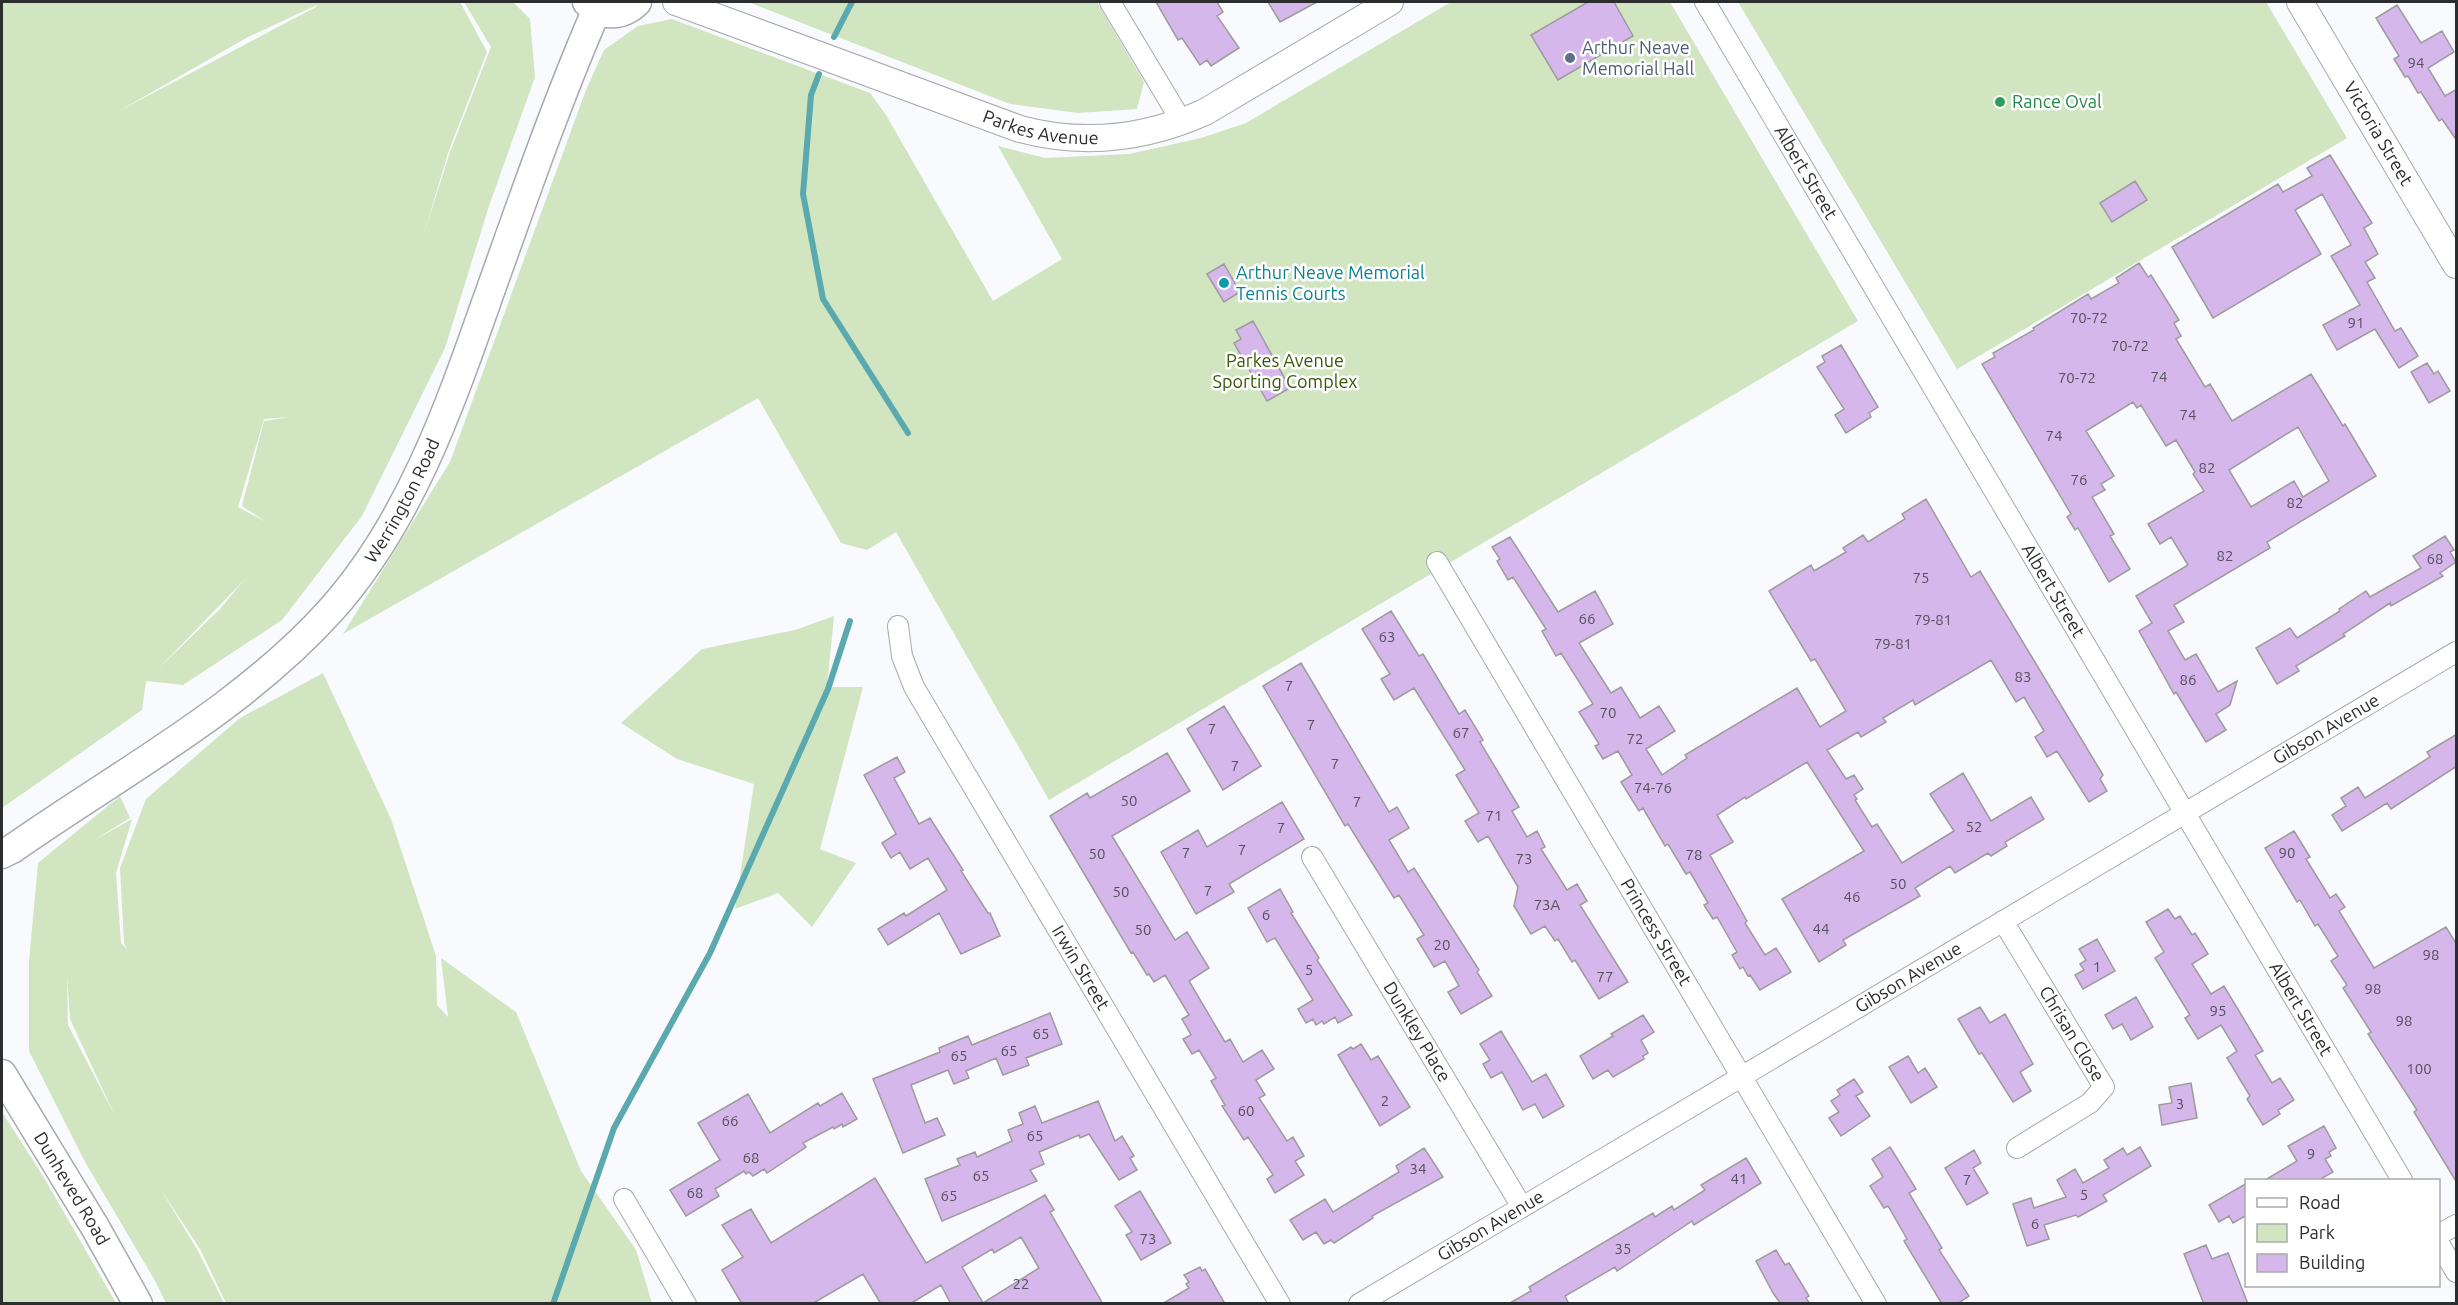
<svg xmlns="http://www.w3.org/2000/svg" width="2458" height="1305" font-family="Ubuntu,sans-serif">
  <rect width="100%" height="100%" fill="#f8fafe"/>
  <path fill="#d1e5c1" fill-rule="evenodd" d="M2 2H460L487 52 448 153 423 237 450 152 491 47 464 2H513L530 19 535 77 489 206 445 348 362 516 282 620 183 685 146 681 142 710 2 808ZM317 5 316 7 119 111 248 37ZM290 417 264 421 242 506 266 522 238 507 264 419ZM245 579 220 609 159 668Z
    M748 2H1097L1144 82 1137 109 1078 113 1010 104Z
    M1451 2H1670L1858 321 1049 800 896 532 867 550 841 543 758 398 343 634 450 462 586 90 604 50 638 26 672 19 870 93 886 115 993 301 1062 259 998 146 1045 158 1129 154 1201 138 1246 123Z
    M1738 2H2266L2347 138 1957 369Z
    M834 616 827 687H863L820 849 856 863 812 927 778 893 735 909 754 784 677 759 621 723 702 649 795 630Z
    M323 673 391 819 436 956 437 1005 448 1017 441 958 516 1012 581 1171 636 1250 652 1303H226L200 1249 161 1190 198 1251 224 1303H166L154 1279 85 1162 29 1051V961L38 863 120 796 130 818 91 842 132 819 116 873 121 943 127 949 124 943 120 868 146 799 240 718ZM67 976 70 1019 115 1116 68 1025Z
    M2 1112 43 1176 116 1303H2Z"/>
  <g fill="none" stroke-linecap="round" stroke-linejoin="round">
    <path stroke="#59a9af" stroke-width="6" d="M834 37 852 2
      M819 74 811 95 803 194 823 299 908 433
      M553 1304 614 1128 710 953 828 689 850 621"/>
  </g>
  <path fill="#d6b7eb" stroke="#9d9b9e" stroke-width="1.5" fill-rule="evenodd" d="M1156 2H1217L1223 12 1217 16 1239 48 1211 66 1207 60 1200 65 1182 38 1178 40Z
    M1268 2H1317L1280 22Z
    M1588 2H1614L1633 36 1558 80 1531 35Z
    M2397 5 2421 43 2442 31 2454 52 2428 68 2445 96 2457 89V141L2442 119 2439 121 2421 92 2418 93 2408 76 2405 77 2394 59 2399 56 2376 18Z
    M2330 155 2372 223 2364 228 2378 254 2365 262 2375 278 2367 282 2395 331 2401 328 2418 356 2399 368 2375 329 2337 350 2323 325 2360 305 2331 256 2351 245 2322 194 2295 210 2321 254 2213 318 2172 247 2278 184 2283 192 2312 176 2307 168Z
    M2135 181 2147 200 2112 222 2100 203Z
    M2139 263 2148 277 2151 275 2179 320 2174 323 2181 336 2176 339 2205 387 2210 384 2232 421 2311 374 2343 426 2345 424 2376 476 2267 542 2270 548 2174 605 2184 622 2168 631 2185 660 2196 654 2218 692 2237 681 2230 705 2216 714 2226 730 2206 742 2176 692 2174 694 2139 631 2152 623 2136 596 2188 565 2171 537 2160 544 2148 524 2204 491 2193 474 2195 472 2176 440 2166 446 2141 405 2137 408 2133 402 2086 431 2114 476 2101 484 2105 490 2092 497 2114 534 2110 536 2130 569 2109 582 2078 528 2075 530 2067 517 2071 514 1982 364 1995 357 1993 353 2034 330 2033 328 2088 294 2091 299 2119 283 2116 278ZM2298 427 2329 481 2303 497 2294 481 2251 507 2229 470Z
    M1224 264 1240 292 1224 302 1207 274Z
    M1253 321 1290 388 1267 401 1234 343 1241 339 1236 330Z
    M1841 345 1878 407 1869 413 1871 417 1846 433 1835 415 1844 409 1817 367 1825 362 1822 356Z
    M2427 363 2434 374 2438 371 2450 391 2429 403 2411 372Z
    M1926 499 1971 577 1980 571 2103 775 2100 779 2107 791 2089 802 2057 751 2047 757 2035 737 2044 731 2024 697 2016 702 1991 660 1915 705 1913 700 1883 718 1886 722 1861 737 1858 732 1827 750 1846 779 1854 775 1863 789 1854 795 1857 799 1855 800 1872 827 1877 824 1902 863 1954 831 1930 794 1963 773 1991 821 2031 797 2044 819 2005 842 2007 846 1991 856 1988 853 1955 873 1950 866 1915 888 1920 896 1843 940 1846 945 1819 962 1782 899 1864 851 1807 762 1746 799 1745 797 1717 815 1733 842 1710 855 1747 921 1745 923 1765 955 1776 948 1791 972 1760 990 1750 975 1748 976 1743 967 1740 969 1732 955 1737 952 1717 917 1713 919 1704 905 1708 903 1690 872 1686 874 1668 844 1665 846 1643 808 1639 811 1621 782 1632 775 1618 751 1603 759 1595 746 1599 744 1579 712 1593 704 1561 653 1556 656 1542 631 1546 629 1513 577 1508 580 1497 561 1500 559 1492 547 1510 537 1558 612 1595 591 1613 624 1579 643 1611 693 1621 687 1640 718 1659 706 1675 731 1646 749 1662 775 1687 758 1685 755 1797 688 1820 727 1846 711 1815 659 1811 661 1769 591 1811 565 1814 571 1846 552 1843 548 1863 535 1868 542 1905 519 1902 514Z
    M2445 536 2454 550 2450 552 2456 562 2440 573 2443 576 2391 606 2390 603 2343 634 2345 636 2296 666 2299 671 2277 684 2256 648 2290 628 2297 638 2340 611 2339 609 2366 591 2370 597 2421 568 2413 556Z
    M1391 611 1419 656 1423 654 1459 714 1465 710 1483 740 1480 742 1519 807 1512 811 1527 837 1537 831 1545 847 1541 849 1567 890 1577 884 1587 901 1580 905 1628 982 1599 999 1575 960 1572 962 1558 939 1555 941 1545 926 1531 934 1514 906 1518 887 1488 836 1478 842 1465 821 1479 813 1456 775 1465 770 1414 688 1394 700 1381 679 1390 674 1362 629Z
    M1301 663 1389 812 1397 807 1409 828 1389 840 1408 872 1414 868 1479 970 1477 972 1492 996 1461 1014 1448 992 1459 986 1445 961 1434 967 1417 939 1424 935 1399 895 1394 898 1348 824 1345 826 1263 686Z
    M1224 706 1261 766 1223 790 1187 729Z
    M2457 734V766L2391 809 2387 803 2342 831 2332 815 2346 806 2341 798 2358 787 2365 798 2430 757 2427 752Z
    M1167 753 1190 791 1112 836 1175 940 1187 932 1209 968 1189 981 1225 1042 1230 1039 1243 1062 1262 1050 1274 1069 1256 1080 1265 1095 1259 1098 1287 1141 1293 1137 1304 1156 1295 1161 1304 1175 1275 1193 1267 1179 1273 1175 1248 1137 1244 1140 1222 1106 1225 1105 1211 1081 1216 1078 1199 1050 1192 1054 1183 1039 1191 1035 1182 1019 1189 1015 1165 975 1154 982 1149 974 1147 975 1133 952 1131 953 1050 816 1087 793 1090 798Z
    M897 757 905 772 894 778 919 824 930 818 963 870 961 871 988 913H990L1000 936 961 954 939 913 888 945 878 929 904 913 906 916 947 890 928 858 910 869 900 852 891 858 882 843 896 834 864 775Z
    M1282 802 1304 839 1229 884 1234 892 1196 914 1161 852 1198 830 1207 847Z
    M2294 831 2310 857 2306 859 2330 898 2336 894 2345 907 2339 911 2374 968 2446 927 2457 945V1183L2414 1112 2417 1110 2368 1034 2371 1032 2343 988 2347 985 2331 961 2338 956 2318 924 2315 926 2300 900 2297 902 2265 848Z
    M1280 889 1293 912 1291 913 1319 958 1317 960 1352 1015 1338 1023 1335 1017 1324 1024 1322 1021 1316 1025 1313 1019 1306 1023 1298 1009 1313 1000 1275 938 1267 942 1248 908Z
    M2168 909 2175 919 2180 916 2192 935 2195 933 2208 954 2192 964 2211 994 2224 986 2263 1051 2255 1055 2272 1083 2280 1078 2294 1100 2278 1110 2280 1114 2263 1125 2247 1099 2250 1096 2227 1058 2237 1051 2221 1025 2198 1039 2185 1018 2190 1015 2155 958 2164 952 2146 922Z
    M2097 939 2115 971 2083 989 2075 975 2084 970 2080 964 2086 960 2079 949Z
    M2136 997 2153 1027 2131 1040 2122 1024 2113 1029 2105 1015Z
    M1980 1007 1990 1023 2005 1014 2033 1064 2020 1072 2031 1091 2013 1102 1982 1053 1979 1054 1958 1019Z
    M1050 1013 1062 1044 1026 1058 1029 1065 1003 1075 996 1058 966 1071 969 1078 954 1084 948 1070 911 1085 925 1123 937 1118 945 1135 903 1153 873 1079 940 1052 939 1048 968 1036 972 1045Z
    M1643 1015 1654 1032 1641 1040 1648 1053 1643 1056 1644 1059 1613 1077 1608 1070 1593 1079 1580 1056 1613 1036 1611 1034Z
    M1501 1031 1532 1082 1546 1074 1564 1106 1543 1118 1535 1104 1523 1110 1502 1072 1491 1078 1483 1064 1490 1060 1480 1044Z
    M1361 1044 1371 1060 1378 1056 1410 1107 1380 1126 1338 1055 1351 1047 1353 1049Z
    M1908 1056 1918 1073 1925 1068 1937 1087 1911 1103 1889 1067Z
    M1854 1079 1863 1092 1856 1096 1870 1116 1841 1136 1829 1118 1839 1112 1831 1101 1840 1095 1837 1090Z
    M2191 1083 2197 1118 2162 1125 2159 1105 2172 1103 2169 1087Z
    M842 1093 857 1119 843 1127 842 1124 834 1129 833 1127 803 1143 806 1147 767 1173 764 1169 753 1176 749 1172 746 1174 744 1171 715 1189 719 1196 686 1216 670 1190 720 1160 698 1123 748 1094 770 1133 818 1103 820 1106Z
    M1098 1101 1115 1141 1122 1136 1134 1156 1130 1158 1137 1170 1119 1180 1089 1134 1080 1138 1079 1135 1039 1152 1044 1164 1030 1170 1037 1181 942 1221 925 1179 960 1165 957 1159 975 1152 977 1157 1012 1141 1008 1130 1023 1124 1019 1113 1035 1106 1042 1123Z
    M2324 1126 2336 1148 2329 1152 2331 1156 2325 1159 2333 1172 2319 1180H2265L2297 1161 2288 1146Z
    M1890 1147 1916 1189 1909 1193 1942 1248 1939 1250 1969 1296 1957 1304H1942L1904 1241 1907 1239 1888 1206 1884 1208 1870 1186 1883 1177 1872 1159Z
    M2140 1147 2151 1166 2103 1195 2107 1201 2078 1217 2076 1215 2044 1225 2049 1239 2027 1246 2013 1204 2031 1198 2034 1208 2066 1197 2057 1180 2075 1169 2083 1183 2109 1168 2104 1160 2123 1148 2127 1155Z
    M1424 1148 1443 1177 1372 1216 1373 1218 1334 1243 1331 1240 1324 1244 1316 1232 1303 1240 1290 1220 1325 1199 1333 1212 1399 1172 1396 1166Z
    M1974 1150 1981 1163 1973 1168 1988 1193 1967 1205 1945 1168Z
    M1746 1158 1761 1183 1694 1225 1692 1221 1617 1271 1615 1267 1565 1296 1569 1304H1508L1531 1291 1529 1287 1653 1213 1655 1217 1672 1206 1674 1210 1705 1190 1701 1185Z
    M875 1178 926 1263 1045 1195 1054 1210 1050 1212 1103 1304H951L941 1285 910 1304H881L863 1274 812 1304H742L722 1270 743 1257 722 1225 751 1209 771 1243ZM1021 1237 1039 1268 983 1303 962 1267 992 1249 994 1253Z
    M2247 1183V1215L2233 1223 2229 1216 2219 1222 2209 1205Z
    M1140 1191 1171 1243 1141 1260 1126 1235 1132 1232 1115 1206Z
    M2206 1245 2212 1259 2228 1253 2248 1304H2204L2184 1254Z
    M1776 1250 1785 1265 1789 1263 1809 1296 1806 1298 1810 1304H1781L1773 1293 1756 1261Z
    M1200 1267 1202 1271 1205 1269 1225 1304H1162L1189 1288 1186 1284 1189 1282 1184 1275Z"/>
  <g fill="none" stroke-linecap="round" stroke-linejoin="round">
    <g stroke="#a7a9ac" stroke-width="22">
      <g id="minor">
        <path d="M1110 2 1182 122"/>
        <path id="s1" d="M1705 2 2402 1180"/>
        <path id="s2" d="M1437 562 1876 1304"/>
        <path id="s3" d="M898 626 902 656 914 687 1280 1304"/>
        <path id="s4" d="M1312 857 1522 1207"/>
        <path id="s5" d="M2003 921 2104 1087 2090 1103 2017 1148"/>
        <path d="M624 1199 686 1304"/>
        <path d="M2438 1235 2456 1225"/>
        <path d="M2438 1242 2456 1272"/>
        <path id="s6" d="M1359 1304 2456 652"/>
      </g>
    </g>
    <g stroke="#a7a9ac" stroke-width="28">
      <g id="tertiary">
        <path id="s7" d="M676 2 1020 129C1084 146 1145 139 1205 112L1390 2"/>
        <path id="s8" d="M2300 2 2456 265"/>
      </g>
    </g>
    <g stroke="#a7a9ac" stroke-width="31">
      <g id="secondary">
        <path d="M587 2C601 18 623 16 637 2"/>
        <path id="s9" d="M2 854 12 849C120 773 241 710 331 610 408 524 448 411 486 303 521 205 555 106 597 9"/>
        <path id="s10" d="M2 1074 95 1227 138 1304"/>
      </g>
    </g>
    <use href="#minor" stroke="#fff" stroke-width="20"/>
    <use href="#tertiary" stroke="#fff" stroke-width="26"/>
    <use href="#secondary" stroke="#fff" stroke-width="28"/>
  </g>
  <circle fill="#5c6f8a" stroke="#fff" stroke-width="2" cx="1570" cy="58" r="6"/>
  <circle fill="#2e9e5b" stroke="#fff" stroke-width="2" cx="2000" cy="102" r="6"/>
  <circle fill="#0f9aa8" stroke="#fff" stroke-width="2" cx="1224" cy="283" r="6"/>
  <g text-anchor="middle" stroke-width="5" stroke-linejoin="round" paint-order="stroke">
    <g font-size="15" fill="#56505d">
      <text x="2416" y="68">94</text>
      <text x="2089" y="323">70-72</text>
      <text x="2356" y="328">91</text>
      <text x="2130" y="351">70-72</text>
      <text x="2159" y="382">74</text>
      <text x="2077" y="383">70-72</text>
      <text x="2188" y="420">74</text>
      <text x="2054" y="441">74</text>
      <text x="2207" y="473">82</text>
      <text x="2079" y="485">76</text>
      <text x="2295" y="508">82</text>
      <text x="2225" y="561">82</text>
      <text x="2435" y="564">68</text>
      <text x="1921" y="583">75</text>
      <text x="1587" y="624">66</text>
      <text x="1933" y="625">79-81</text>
      <text x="1387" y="642">63</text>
      <text x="1893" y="649">79-81</text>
      <text x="2023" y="682">83</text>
      <text x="2188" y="685">86</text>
      <text x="1289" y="691">7</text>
      <text x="1608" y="718">70</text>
      <text x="1311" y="730">7</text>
      <text x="1212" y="734">7</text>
      <text x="1461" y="738">67</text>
      <text x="1635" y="744">72</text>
      <text x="1335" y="769">7</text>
      <text x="1235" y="771">7</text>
      <text x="1653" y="793">74-76</text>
      <text x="1129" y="806">50</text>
      <text x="1357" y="807">7</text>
      <text x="1494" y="821">71</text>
      <text x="1974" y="832">52</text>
      <text x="1281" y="833">7</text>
      <text x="1242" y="855">7</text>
      <text x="1186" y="858">7</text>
      <text x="2287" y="858">90</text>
      <text x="1097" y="859">50</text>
      <text x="1694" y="860">78</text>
      <text x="1524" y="864">73</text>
      <text x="1898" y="889">50</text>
      <text x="1208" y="896">7</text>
      <text x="1121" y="897">50</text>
      <text x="1852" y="902">46</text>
      <text x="1547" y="910">73A</text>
      <text x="1266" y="920">6</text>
      <text x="1821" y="934">44</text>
      <text x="1143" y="935">50</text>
      <text x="1442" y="950">20</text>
      <text x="2431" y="960">98</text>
      <text x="2097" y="972">1</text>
      <text x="1309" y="975">5</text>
      <text x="1605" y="982">77</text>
      <text x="2373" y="994">98</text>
      <text x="2218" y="1016">95</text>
      <text x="2404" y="1026">98</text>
      <text x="1041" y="1039">65</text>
      <text x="1009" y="1056">65</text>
      <text x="959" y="1061">65</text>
      <text x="2419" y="1074">100</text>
      <text x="1385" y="1106">2</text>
      <text x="2180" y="1109">3</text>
      <text x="1246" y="1116">60</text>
      <text x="730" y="1126">66</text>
      <text x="1035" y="1141">65</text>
      <text x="2311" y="1159">9</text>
      <text x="751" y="1163">68</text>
      <text x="1418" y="1174">34</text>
      <text x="981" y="1181">65</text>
      <text x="1739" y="1184">41</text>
      <text x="1967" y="1185">7</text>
      <text x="695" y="1198">68</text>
      <text x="2084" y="1200">5</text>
      <text x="949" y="1201">65</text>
      <text x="2035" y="1229">6</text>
      <text x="1148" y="1244">73</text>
      <text x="1623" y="1254">35</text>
      <text x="1021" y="1289">22</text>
    </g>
    <g font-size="18" fill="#4e5e75" stroke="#fff" text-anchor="start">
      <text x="1582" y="54">Arthur Neave<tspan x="1582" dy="21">Memorial Hall</tspan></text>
    </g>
    <g font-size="18" fill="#27864d" stroke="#fff" text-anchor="start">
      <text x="2012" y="108">Rance Oval</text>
    </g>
    <g font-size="18" fill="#2c2d2e" stroke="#fff">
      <text dy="6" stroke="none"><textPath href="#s7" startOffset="387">Parkes Avenue</textPath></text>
      <text dy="6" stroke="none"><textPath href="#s8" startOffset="153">Victoria Street</textPath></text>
      <text dy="6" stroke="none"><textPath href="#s1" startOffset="198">Albert Street</textPath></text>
      <text dy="6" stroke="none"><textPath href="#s9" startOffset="542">Werrington Road</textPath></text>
      <text dy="6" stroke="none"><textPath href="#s1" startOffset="684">Albert Street</textPath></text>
      <text dy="6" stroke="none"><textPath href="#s6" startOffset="1125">Gibson Avenue</textPath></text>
      <text dy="6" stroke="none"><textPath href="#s2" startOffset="430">Princess Street</textPath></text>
      <text dy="6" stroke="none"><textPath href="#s3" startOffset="390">Irwin Street</textPath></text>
      <text dy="6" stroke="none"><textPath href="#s6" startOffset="639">Gibson Avenue</textPath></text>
      <text dy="6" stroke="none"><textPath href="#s1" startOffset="1170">Albert Street</textPath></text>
      <text dy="6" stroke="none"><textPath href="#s4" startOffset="204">Dunkley Place</textPath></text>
      <text dy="6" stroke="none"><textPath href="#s5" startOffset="132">Chrisan Close</textPath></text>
      <text dy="6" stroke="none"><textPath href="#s10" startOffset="134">Dunheved Road</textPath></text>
      <text dy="6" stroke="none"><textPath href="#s6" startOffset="153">Gibson Avenue</textPath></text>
    </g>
    <g font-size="18" fill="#0d838f" stroke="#fff" text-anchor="start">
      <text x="1236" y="279">Arthur Neave Memorial<tspan x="1236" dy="21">Tennis Courts</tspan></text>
    </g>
    <g font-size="18" fill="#375807" stroke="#fff">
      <text x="1285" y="367">Parkes Avenue<tspan x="1285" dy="21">Sporting Complex</tspan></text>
    </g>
  </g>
  <rect width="2458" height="1305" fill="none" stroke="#2c2d2e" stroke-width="6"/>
  <rect x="2245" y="1179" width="195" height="108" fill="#ffffff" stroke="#ababab" stroke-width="1.5"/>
  <rect x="2257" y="1198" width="30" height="9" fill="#ffffff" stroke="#ababab" stroke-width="1.5"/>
  <text x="2299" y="1209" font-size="18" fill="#2c2d2e">Road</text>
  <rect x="2257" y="1224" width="30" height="18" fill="#d1e5c1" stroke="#ababab" stroke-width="1.5"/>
  <text x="2299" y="1239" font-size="18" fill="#2c2d2e">Park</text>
  <rect x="2257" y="1254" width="30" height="18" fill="#d6b7eb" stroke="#ababab" stroke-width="1.5"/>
  <text x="2299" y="1269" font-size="18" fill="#2c2d2e">Building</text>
</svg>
